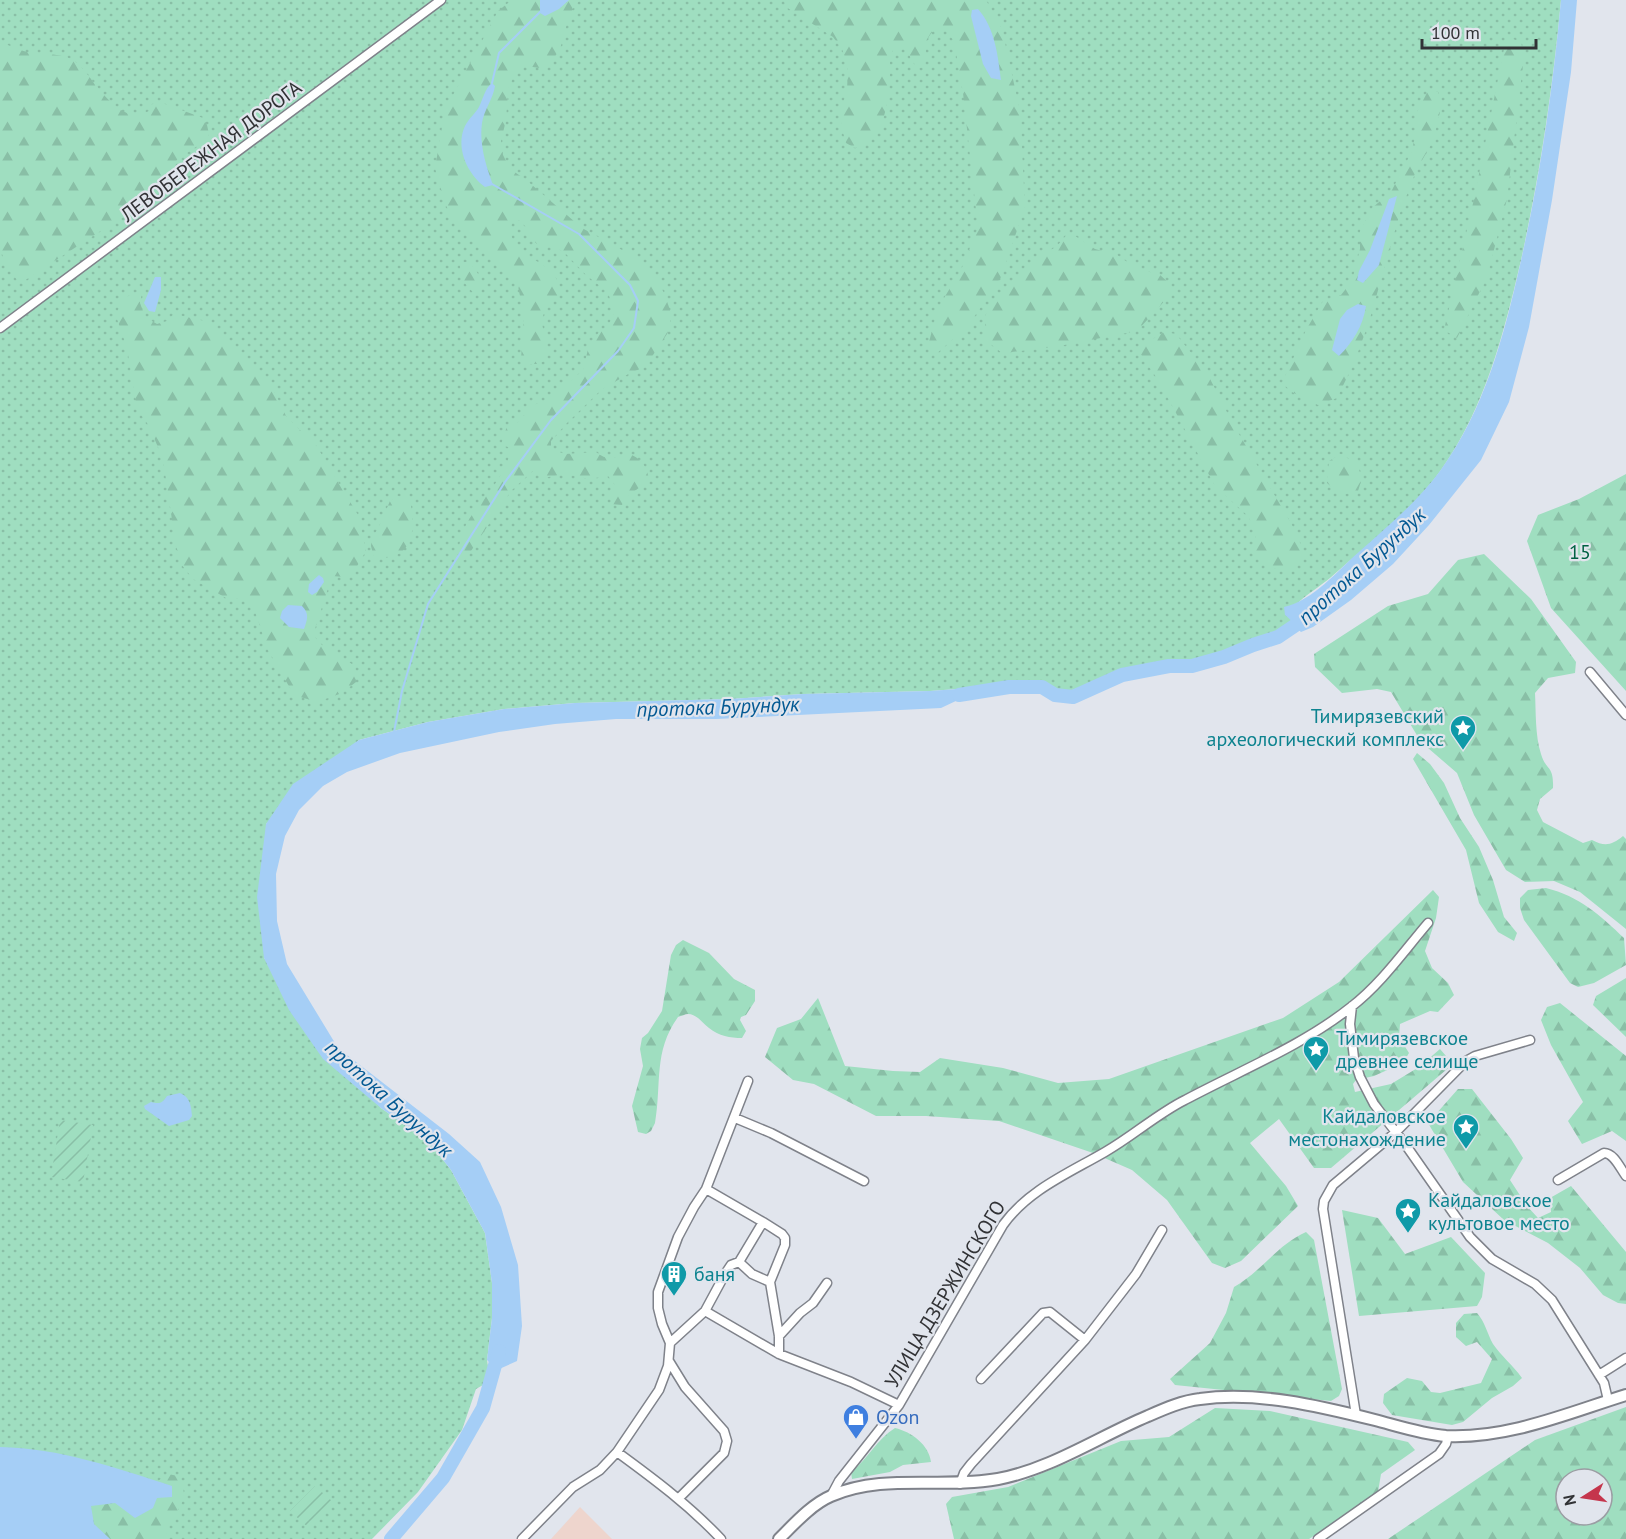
<svg xmlns="http://www.w3.org/2000/svg" width="1626" height="1539" font-family="'PT Sans',sans-serif">
  <defs>
    <pattern id="grass-dots" width="8" height="8" patternUnits="userSpaceOnUse" patternTransform="scale(1.5)"><rect width="8" height="8" fill="#9fdec0"/><path d="M2 2h.1M6 6h.1" fill="none" stroke="#89bfa6" stroke-width="1.8" stroke-linecap="round"/></pattern>
    <pattern id="forest-firs" width="22" height="20" patternUnits="userSpaceOnUse" patternTransform="scale(1.5)"><rect width="22" height="20" fill="#9fdec0"/><path d="M5 1l3.5 6h-7zM16 11l3.5 6h-7z" fill="#89bfa6"/></pattern>
    <pattern id="garden-furrows" width="10" height="10" patternUnits="userSpaceOnUse" patternTransform="scale(1.5)"><rect width="10" height="10" fill="#9fdec0"/><path d="M-1 1l2-2M0 10L10 0M9 11l2-2" fill="none" stroke="#89bfa6"/></pattern>
  </defs>
  <rect width="100%" height="100%" fill="#e1e5ed"/>
  <path fill="#eed5cd" d="M580 1507 612 1539H551Z"/>
  <path fill="url(#grass-dots)" d="M0 0H540L545 16 569 0H1561C1553 87 1540 174 1521 260 1504 333 1485 408 1441 470 1411 512 1368 544 1330 578 1323 584 1299 600 1295 606 1293 610 1292 615 1291 619L1295 627 1278 637 1253 645 1224 657 1192 666H1169L1122 675 1073 697 1055 695 1042 687H1009L977 691 957 689 930 691 803 694 730 699 575 703 504 709 428 722 359 740 266 824 264 958 381 1108 430 1143 451 1170 485 1233 492 1283V1318L487 1360 490 1381 476 1389 462 1430 418 1492 372 1539H0Z"/>
  <path fill="url(#forest-firs)" fill-rule="evenodd" d="M512 0H540L539 6 559 9 569 0H580C561 18 569 43 552 60 549 63 544 66 540 68L526 66 514 74 508 90 506 120 501 141 503 155 510 169 525 179 582 228 633 256 653 272 664 293 670 310V325L667 334 645 367 630 373 601 390 566 424 551 441V449L565 454 596 452C607 461 615 459 627 453 641 458 646 465 649 479 639 491 631 489 622 505L611 504 615 485 608 476 589 479 566 474 543 478 536 468 511 491 465 560 459 559C456 524 482 505 499 478 504 470 508 460 511 452L508 447 501 445 507 426 517 423 533 405 549 400 583 370 589 345 600 331 608 326 614 313 608 292 587 276 565 253 555 247 537 244 531 238 526 227 519 220H514L510 227C512 264 556 255 561 293 524 326 555 328 544 361L537 364H526L521 359 524 316 518 286 455 222 444 202 435 168 445 110 498 11Z
    M784 0H986L1002 29 1020 111 1025 207 1001 277 968 326 935 355 929 342 938 308 961 270 978 228 963 93 954 41 946 31H933C921 45 929 51 924 67L918 68 911 60 908 49 902 47 893 50C889 58 890 64 890 73 889 100 885 141 855 148L846 143 842 129 840 112 847 91 848 66 842 49 833 37 786 7Z
    M1513 39 1521 42 1524 56 1507 199 1487 277 1457 338 1444 330 1474 199 1505 44Z
    M0 42C9 45 18 50 27 52 42 55 65 52 77 63 95 79 118 128 149 111L151 105 157 101 203 118 207 125 209 134 207 140 180 157 161 176 151 195 122 217 24 281 17 280 6 264 0 249Z
    M1428 91 1438 92 1440 112 1433 141 1416 171 1400 213 1369 322 1354 363 1337 398 1318 405 1292 392 1282 383 1306 330 1323 301 1341 295 1352 281 1360 249V231L1372 208 1391 192 1411 153 1417 130V112Z
    M1069 232 1095 249 1117 255 1136 268 1160 275 1170 284V295L1137 331 1054 347 1002 353 984 339 986 314 1004 291 1026 266 1057 246Z
    M465 262 470 263C477 272 485 280 480 292L474 293C465 285 460 278 460 265Z
    M139 291 142 293 140 303 145 317 157 324 167 321 174 314 209 322 274 391 286 416 300 430 313 440 358 515 366 551 356 568 345 577 332 576 313 635 322 645 355 666 356 682 342 693 317 702 294 695 268 650 251 599 226 598 193 579 181 564 176 547 163 459 149 426 140 413 136 402 127 348 116 316 122 299Z
    M1164 332 1176 334 1207 373 1232 422 1296 532 1305 556 1287 571 1267 567 1252 553 1256 537 1249 517 1215 486 1160 383 1140 353 1143 345Z
    M1341 454 1357 464 1362 478 1358 491 1341 495 1327 483 1329 461Z
    M1626 474V691L1551 608 1527 541 1538 515 1579 499Z
    M398 496 410 500C416 531 414 561 374 558L371 546 372 537 378 529 390 501Z
    M1484 554 1531 599 1576 662 1575 673 1548 678 1535 693C1536 712 1535 735 1541 754 1546 771 1554 765 1553 788L1540 799 1537 810 1543 822 1583 843 1592 840C1605 847 1612 845 1623 836L1626 839V929L1580 892 1554 881 1525 882 1506 870 1474 815 1457 773 1421 742 1391 692 1377 689 1342 693 1315 667 1314 654 1388 606 1428 594 1458 560Z
    M1417 753 1430 764 1444 783 1460 818 1479 847 1493 880 1504 917 1517 933 1514 941 1498 932 1479 903 1466 850 1413 759Z
    M1546 888C1579 896 1601 916 1624 938L1626 965 1594 983 1578 987 1570 983 1524 920 1520 908V898L1528 890Z
    M1433 890 1439 897 1436 918 1425 951 1432 968 1448 983 1454 995 1438 1012 1430 1011 1400 1024 1399 1037 1409 1053 1403 1063 1374 1076 1356 1080 1353 1084 1355 1092 1391 1084 1419 1067 1440 1049 1453 1064 1331 1168H1314L1279 1119 1250 1143 1286 1186 1298 1206 1241 1261 1225 1268 1212 1263 1167 1200 1132 1170 1093 1153 999 1121 926 1116H876L814 1084 793 1080 765 1057 777 1028 801 1019 818 998 845 1066 893 1071 920 1072 940 1058 1003 1068 1058 1083 1109 1079 1283 1018 1339 982Z
    M683 940 709 953 734 979 755 990V1001L746 1015 741 1017 740 1020 746 1031 742 1038C730 1038 719 1036 709 1028 702 1023 697 1014 688 1014 685 1014 682 1016 678 1017 653 1052 662 1083 655 1123L651 1131 646 1134 638 1132 632 1106 643 1066 640 1049 642 1038 648 1033 662 1011 671 955 676 945Z
    M1626 978V1037L1593 1005 1596 996Z
    M1560 1003 1626 1056V1141L1612 1131 1582 1144 1568 1121 1583 1102 1551 1045 1541 1020 1547 1007Z
    M1458 1089H1472L1511 1139 1523 1158 1510 1180 1527 1206 1538 1218 1551 1212 1550 1198 1571 1186 1626 1252V1304L1618 1303 1603 1295 1580 1268 1548 1243 1504 1220 1463 1182 1428 1123Z
    M1342 1210 1378 1218 1405 1254 1451 1237 1485 1273 1482 1297 1477 1306 1359 1316Z
    M1306 1232 1314 1240 1342 1389 1339 1396 1331 1401 1175 1385 1170 1379 1210 1343 1226 1313 1234 1287C1261 1272 1278 1244 1306 1232Z
    M1477 1313C1485 1322 1487 1333 1493 1344 1501 1356 1513 1365 1522 1378L1513 1386 1492 1398 1463 1422 1452 1425 1392 1415 1383 1403 1384 1394 1407 1378 1422 1381 1431 1392 1440 1393 1481 1383 1492 1359 1477 1342 1466 1346 1456 1337V1323L1464 1314Z
    M1626 1407V1539H1388L1535 1440ZM1566 1479H1602V1515H1566Z
    M1215 1408 1270 1411 1408 1442 1415 1450 1381 1474 1378 1492 1347 1515 1309 1539H954L946 1504 952 1497 1008 1487 1121 1441 1169 1437Z
    M895 1428C912 1432 929 1445 931 1462L903 1465 890 1472 852 1479 851 1472C868 1459 877 1439 895 1428Z
    M168 1474 178 1476C195 1504 169 1510 166 1539H110L94 1524 91 1506 157 1498 172 1486 158 1481Z"/>
  <path fill="url(#garden-furrows)" d="M60 1120 93 1125 83 1182 51 1177Z
    M315 1486 333 1502 310 1529 290 1511Z"/>
  <path fill="#a5cef6" d="M540 0H569L559 9 545 16 540 13Z
    M1561 0H1577L1571 72 1552 200 1529 327 1509 402 1481 460 1429 525 1393 564 1351 600 1313 627 1301 632C1294 626 1292 620 1285 615L1284 607C1314 600 1337 571 1360 551 1388 526 1418 501 1440 471 1484 411 1504 336 1520 265 1540 177 1553 89 1561 0Z
    M978 9C995 28 998 56 1001 80L991 78 983 64 971 16 972 10Z
    M492 83 495 86C493 99 484 110 482 123 479 144 486 166 493 185L485 187C467 174 455 147 465 126 469 118 475 114 479 107 483 99 485 88 492 83Z
    M1397 196 1379 265 1363 283 1357 280 1359 271 1370 250 1389 199Z
    M155 277H161V290L155 312 149 311 144 303Z
    M1358 304 1366 306C1363 326 1353 342 1339 356L1332 350 1340 319 1347 310Z
    M319 575 323 578 324 582 317 592 312 595 308 592 309 584Z
    M288 605 302 606C310 614 307 620 304 629L289 627 280 618 282 611Z
    M957 689 977 691 941 708 716 719H616L555 724 499 732 400 753 347 772 323 786 299 810 285 836 276 874 277 921 287 964 338 1048 449 1134 480 1162 501 1207 518 1265 522 1326 517 1361 497 1370 487 1360 492 1318V1283L485 1233 451 1170 430 1143 381 1108 323 1059 289 1010 264 958 257 897 266 824 293 784 359 740 428 722 504 709 575 703 730 699 803 694 930 691Z
    M180 1093C190 1097 191 1105 192 1116L189 1120 169 1126 145 1109 144 1106 151 1102C159 1104 162 1104 167 1096Z
    M0 1447C59 1448 117 1468 172 1486V1497L157 1498 153 1508 135 1518 115 1503 91 1506 94 1524 110 1539H0Z"/>
  <g fill="none" stroke-linecap="round" stroke-linejoin="round">
    <path stroke="#a5cef6" stroke-width="2" d="M492 83 499 53 541 11
      M394 732 402 691 428 604 505 482 551 420 618 351 634 328 638 301 630 285 579 234 492 184"/>
    <path stroke="#a5cef6" stroke-width="14" d="M959 695 1009 687H1042L1055 695 1073 697 1122 675 1169 666H1192L1224 657 1253 645 1278 637 1309 616
      M391 1539 443 1478 483 1408 499 1351"/>
    <g stroke="#7f828a" stroke-width="11">
      <path id="minor" d="M0 328 441 0
        M1590 672 1626 715
        M1352 1006 1350 1024 1354 1058 1360 1077 1374 1104 1405 1144 1470 1237 1492 1259 1535 1284 1552 1300 1604 1383 1608 1400
        M735 1118 771 1133 864 1181
        M1558 1180 1604 1153C1614 1153 1620 1168 1626 1176
        M706 1189 763 1222 782 1234 785 1238V1245L770 1282 779 1336V1354
        M739 1262 752 1274 770 1282
        M705 1311 779 1354 851 1382 899 1405
        M779 1336 800 1313 813 1303 827 1283
        M670 1343 662 1324 658 1308V1292L678 1237 694 1207 706 1189 748 1081
        M669 1361 685 1387 724 1431 727 1441 724 1453 679 1498
        M1599 1375 1626 1358
        M981 1379 1043 1313 1050 1312 1085 1340
        M1356 1415 1323 1209 1324 1201 1333 1185 1396 1132 1466 1061 1475 1056 1530 1040
        M617 1452C654 1479 690 1506 721 1539
        M960 1484 964 1473 971 1464 1085 1340 1136 1274 1162 1230
        M831 1496 839 1481 899 1405 1003 1225C1028 1190 1069 1173 1105 1152 1133 1136 1157 1114 1185 1100 1241 1070 1302 1046 1351 1007 1381 984 1404 951 1428 923
        M522 1539 573 1487 600 1470 617 1452 659 1390 668 1366 670 1343 705 1311 725 1274 731 1265 739 1262 763 1222
        M1318 1539 1439 1454 1446 1444 1448 1436"/>
    </g>
    <g stroke="#7f828a" stroke-width="14">
      <path id="tertiary" d="M779 1539C794 1524 812 1504 831 1496 883 1473 943 1489 998 1479 1051 1469 1098 1437 1148 1416 1164 1409 1182 1401 1200 1399 1257 1391 1319 1406 1375 1420 1398 1426 1422 1434 1446 1436 1508 1439 1568 1413 1626 1395"/>
    </g>
    <use href="#minor" stroke="#fff" stroke-width="8"/>
    <use href="#tertiary" stroke="#fff" stroke-width="10"/>
  </g>
  <defs>
    <g id="sight-pin" transform="scale(1.35)"><path d="M0 17L-7.5 6A9.5 9.5 0 1 1 7.5 6Z" fill="#0f9aa8" stroke="#e1e5ed"/><path d="M0-6L1.8-2.2L6-1.7L2.9 1.2L3.7 5.4L0 3.3L-3.7 5.4L-2.9 1.2L-6-1.7L-1.8-2.2Z" fill="#fff"/></g>
    <g id="building-pin" transform="scale(1.35)"><path d="M0 17L-7.5 6A9.5 9.5 0 1 1 7.5 6Z" fill="#0f9aa8" stroke="#e1e5ed"/><path d="M-4-6H4V6H1V3H-1V6H-4ZM-2.5-4.3h1.7v1.8h-1.7ZM.8-4.3h1.7v1.8H.8ZM-2.5-1h1.7V.8h-1.7ZM.8-1h1.7V.8H.8Z" fill="#fff"/></g>
    <g id="shop-pin" transform="scale(1.35)"><path d="M0 17L-7.5 6A9.5 9.5 0 1 1 7.5 6Z" fill="#3f7fe0" stroke="#e1e5ed"/><path d="M-5-2.5h2.3a2.7 3.5 0 0 1 5.4 0H5L5.5 6h-11ZM-1.5-2.5h3a1.5 2.3 0 0 0-3 0Z" fill="#fff"/></g>
  </defs>
  <g fill-rule="evenodd">
    <use href="#sight-pin" x="1463" y="728"/>
    <use href="#sight-pin" x="1316" y="1049"/>
    <use href="#sight-pin" x="1466" y="1127"/>
    <use href="#sight-pin" x="1408" y="1211"/>
    <use href="#building-pin" x="674" y="1274"/>
    <use href="#shop-pin" x="856" y="1417"/>
  </g>
  <g text-anchor="middle" stroke-width="4.5" stroke-linejoin="round" paint-order="stroke">
    <g font-size="20" fill="#313235" stroke="#e1e5ed">
      <text transform="translate(211 151) rotate(-37)" y="7">ЛЕВОБЕРЕЖНАЯ ДОРОГА</text>
      <text transform="translate(945 1294) rotate(-59)" y="7">УЛИЦА ДЗЕРЖИНСКОГО</text>
    </g>
    <g font-size="20" fill="#006143" stroke="#e1e5ed">
      <text x="1580" y="559">15</text>
    </g>
    <g font-size="20" fill="#0d838f" stroke="#e1e5ed" text-anchor="start">
      <text x="1444" y="723" text-anchor="end">Тимирязевский<tspan x="1444" dy="23">археологический комплекс</tspan></text>
      <text x="1336" y="1045">Тимирязевское<tspan x="1336" dy="23">древнее селище</tspan></text>
      <text x="1446" y="1123" text-anchor="end">Кайдаловское<tspan x="1446" dy="23">местонахождение</tspan></text>
      <text x="1428" y="1207">Кайдаловское<tspan x="1428" dy="23">культовое место</tspan></text>
      <text x="694" y="1281">баня</text>
    </g>
    <g font-size="20" fill="#366cbe" stroke="#e1e5ed" text-anchor="start">
      <text x="876" y="1424">Ozon</text>
    </g>
    <g font-size="21" font-style="italic" fill="#035993" stroke="#e1e5ed">
      <text transform="translate(1362 566) rotate(-42)" y="7">протока Бурундук</text>
      <text transform="translate(718 707) rotate(-2)" y="7">протока Бурундук</text>
      <text transform="translate(389 1099) rotate(42)" y="7">протока Бурундук</text>
    </g>
  </g>
  <g transform="translate(1584 1497) rotate(258)"><circle r="28" fill="#e1e5ed" stroke="#9b9da3" stroke-width="1.5"/>
  <path d="M0-4.5L10 22L0 15L-10 22Z" fill="#c5354c"/>
  <text y="-9" font-size="16" font-weight="bold" text-anchor="middle" fill="#313235">N</text>
  </g>
  <path d="M1422 39v9h114v-9" fill="none" stroke="#313235" stroke-width="3"/>
  <text x="1431" y="39" font-size="18" fill="#313235" stroke="#e1e5ed" stroke-width="4.5" paint-order="stroke">100 m</text>
</svg>
